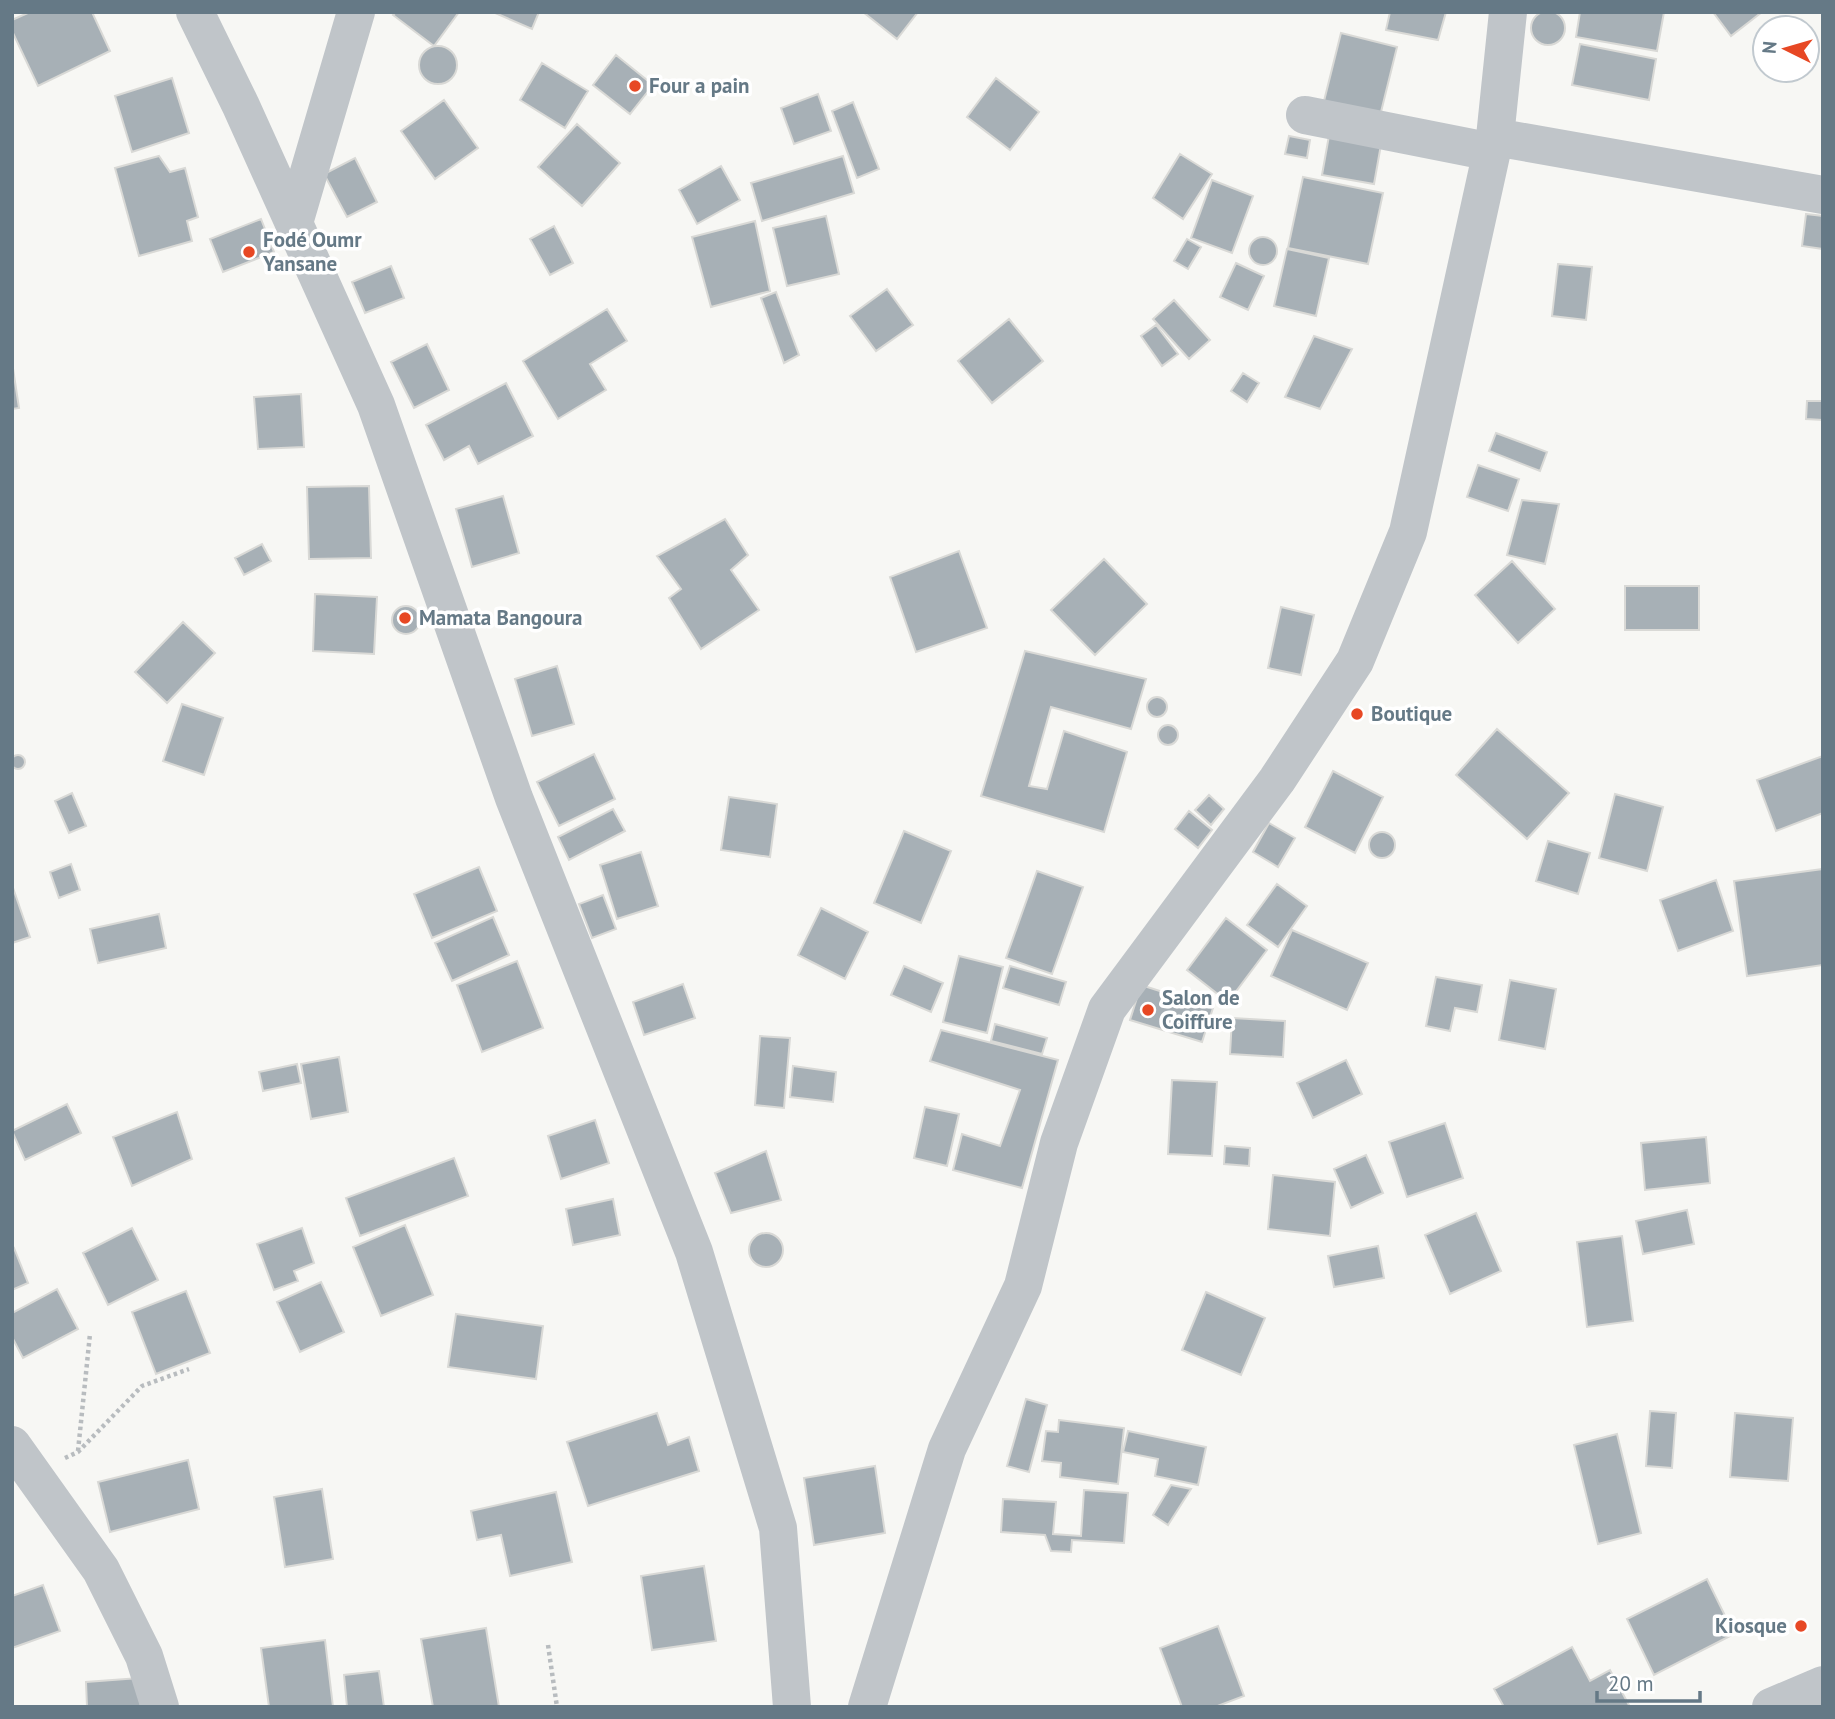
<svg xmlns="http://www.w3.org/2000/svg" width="1835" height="1719" font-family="'PT Sans',sans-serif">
  <rect width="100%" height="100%" fill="#f7f7f4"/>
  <path fill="#a7b0b6" stroke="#d9d9d6" stroke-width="2" d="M1531 28a17 17 0 1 1 34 0a17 17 0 1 1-34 0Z
    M30 12H92L110 51 38 86 12 31V20Z
    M396 12H459L434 46 393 15Z
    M493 12H539L532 29Z
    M863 12H918L897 39Z
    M1390 12H1446L1438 40 1386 30Z
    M1580 12H1664L1657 51 1576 37Z
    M1713 12H1762L1731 36Z
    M1341 33 1397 47 1380 116 1324 101Z
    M1580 44 1656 59 1649 100 1572 85Z
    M419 65a19 19 0 1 1 38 0a19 19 0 1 1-38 0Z
    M616 55 653 85 630 114 593 85Z
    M542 63 588 91 565 128 520 100Z
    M172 78 189 133 132 152 115 96Z
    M996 78 1039 112 1010 150 967 117Z
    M818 94 831 131 794 144 781 108Z
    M444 100 478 148 435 179 401 131Z
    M853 102 879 169 857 178 832 111Z
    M577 124 620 163 582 206 538 167Z
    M1330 130 1382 139 1374 184 1322 175Z
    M1289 136 1310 140 1307 158 1285 154Z
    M1180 154 1212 174 1183 219 1153 198Z
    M159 156 170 172 185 168 198 217 187 221 192 241 139 256 115 168Z
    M843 156 854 193 762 221 751 183Z
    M355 158 377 202 347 217 324 174Z
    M721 166 740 200 697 224 679 190Z
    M1303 177 1383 193 1368 264 1288 248Z
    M1212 180 1253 196 1232 253 1191 238Z
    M1806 214 1823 216V249L1802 246Z
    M826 216 839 274 787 286 773 228Z
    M261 219 274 252 223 272 210 239Z
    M755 221 770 291 711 307 692 237Z
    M554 226 573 263 550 275 530 239Z
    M1249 251a14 14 0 1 1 28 0a14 14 0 1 1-28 0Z
    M1187 239 1201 247 1188 269 1174 261Z
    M1287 249 1329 258 1316 316 1274 306Z
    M1236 263 1264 276 1248 310 1220 297Z
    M1558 264 1592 267 1586 320 1552 316Z
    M391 266 404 298 365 313 352 282Z
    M887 289 913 325 876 351 850 316Z
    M776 292 799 355 784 363 761 298Z
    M1174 300 1210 340 1189 359 1153 319Z
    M607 309 627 341 590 364 606 390 558 419 523 361Z
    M1009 319 1043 361 992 403 958 361Z
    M1156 325 1178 354 1162 366 1141 336Z
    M1314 336 1352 349 1320 409 1285 397Z
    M427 344 449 390 414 408 391 362Z
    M12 362 19 408 12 409Z
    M1243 373 1259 383 1247 402 1231 391Z
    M506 383 533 436 478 464 469 446 444 460 426 425Z
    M301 394 304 447 258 449 254 397Z
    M1807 401H1823V420L1806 419Z
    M1496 433 1547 452 1540 471 1489 451Z
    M1478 465 1519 479 1508 511 1467 497Z
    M369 486 371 558 309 559 307 487Z
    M503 496 519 553 472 567 456 509Z
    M1522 500 1559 504 1545 564 1507 555Z
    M725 519 748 555 731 570 759 610 701 649 669 598 681 589 657 556Z
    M262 544 271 561 244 575 235 558Z
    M959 551 987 628 916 652 890 577Z
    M1104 559 1147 604 1095 655 1051 610Z
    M1512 561 1555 609 1518 643 1475 595Z
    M1625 586H1699V630H1625Z
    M315 594 377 597 374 654 313 651Z
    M392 620a14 14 0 1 1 28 0a14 14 0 1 1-28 0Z
    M1281 607 1314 615 1301 675 1268 668Z
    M183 622 215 653 167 703 135 672Z
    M1025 651 1146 679 1131 729 1051 707 1029 786 1047 789 1064 731 1127 752 1104 832 981 796Z
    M557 666 574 724 532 736 515 679Z
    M1147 707a10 10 0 1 1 20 0a10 10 0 1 1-20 0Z
    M182 704 223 718 204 775 163 761Z
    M1158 735a10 10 0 1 1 20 0a10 10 0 1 1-20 0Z
    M1497 729 1569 793 1527 839 1456 775Z
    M594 754 615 799 559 826 537 782Z
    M11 762a7 7 0 1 1 14 0a7 7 0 1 1-14 0Z
    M1823 756V813L1776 831 1757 780Z
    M1333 771 1383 797 1355 853 1305 827Z
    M72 793 86 826 69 833 55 801Z
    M1615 794 1663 807 1647 871 1599 858Z
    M1209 795 1224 809 1211 825 1195 810Z
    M729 797 777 804 770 857 721 850Z
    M613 809 625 831 569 860 558 837Z
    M1189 811 1212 830 1198 848 1175 829Z
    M1269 823 1295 838 1278 867 1253 852Z
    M904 831 951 851 921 923 874 903Z
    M1369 845a13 13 0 1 1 26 0a13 13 0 1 1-26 0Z
    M1548 841 1590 853 1578 894 1536 881Z
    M641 852 658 906 617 919 600 865Z
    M71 864 80 890 59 898 50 872Z
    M479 867 497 911 432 938 414 894Z
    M1823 869V965L1747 976 1734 881Z
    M1037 871 1083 887 1052 974 1006 958Z
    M1716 880 1733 931 1678 951 1660 900Z
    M1277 884 1307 906 1278 947 1247 925Z
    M12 885 30 937 12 943Z
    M603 895 616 929 592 938 579 904Z
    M821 908 868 932 845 979 798 955Z
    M159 914 166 948 98 963 90 929Z
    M493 917 509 955 452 981 435 943Z
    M1226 918 1267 950 1228 1002 1187 970Z
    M1292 930 1368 963 1347 1010 1271 976Z
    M959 956 1003 967 987 1033 943 1022Z
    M517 961 543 1028 482 1052 457 985Z
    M904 966 943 983 931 1012 891 995Z
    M1010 966 1066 982 1059 1005 1003 988Z
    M1436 977 1482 985 1477 1012 1455 1008 1450 1031 1426 1026Z
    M1510 980 1556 989 1545 1049 1499 1040Z
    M683 984 695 1018 644 1035 633 1002Z
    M1141 985 1213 1008 1202 1042 1130 1020Z
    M1232 1018 1285 1021 1283 1057 1230 1054Z
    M995 1024 1047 1038 1042 1054 991 1041Z
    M941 1030 1058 1060 1022 1188 953 1170 962 1134 1000 1146 1020 1090 930 1061Z
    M760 1036 790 1038 784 1108 755 1105Z
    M339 1057 348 1112 311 1119 301 1064Z
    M1346 1060 1362 1094 1313 1118 1297 1083Z
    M297 1064 301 1083 263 1091 259 1072Z
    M793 1066 836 1072 833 1102 790 1097Z
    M1172 1080 1217 1082 1212 1156 1168 1154Z
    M67 1104 81 1133 25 1160 12 1131Z
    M925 1107 959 1114 947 1166 914 1158Z
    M177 1112 192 1159 132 1186 113 1137Z
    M595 1120 609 1163 561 1179 548 1136Z
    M1445 1123 1463 1178 1407 1197 1389 1142Z
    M1706 1137 1710 1183 1645 1190 1641 1143Z
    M1225 1146 1250 1148 1249 1166 1224 1164Z
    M766 1151 781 1200 731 1213 715 1173Z
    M1366 1155 1383 1193 1351 1208 1334 1169Z
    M454 1158 468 1196 360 1236 346 1198Z
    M1273 1175 1335 1182 1330 1236 1268 1229Z
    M613 1199 620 1235 573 1245 566 1209Z
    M1687 1210 1694 1244 1643 1254 1636 1221Z
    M1476 1213 1501 1271 1450 1294 1425 1235Z
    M405 1225 433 1295 381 1316 353 1247Z
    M132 1228 158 1280 108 1305 83 1253Z
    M302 1228 314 1263 294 1271 298 1281 274 1290 257 1244Z
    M749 1250a17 17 0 1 1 34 0a17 17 0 1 1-34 0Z
    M1622 1236 1633 1321 1587 1327 1577 1242Z
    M1378 1246 1384 1278 1334 1287 1328 1256Z
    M14 1248 28 1283 12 1290V1249Z
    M321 1282 344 1332 300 1352 277 1302Z
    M57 1289 78 1329 23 1358 12 1337V1313Z
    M186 1291 210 1353 156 1374 132 1312Z
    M1206 1292 1265 1318 1241 1375 1182 1350Z
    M456 1314 543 1326 536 1379 448 1367Z
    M1026 1399 1047 1405 1029 1472 1007 1466Z
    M1650 1411 1676 1413 1672 1468 1646 1466Z
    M657 1413 668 1445 689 1437 699 1471 588 1506 567 1442Z
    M1735 1413 1793 1418 1788 1481 1730 1477Z
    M1059 1420 1124 1428 1118 1484 1060 1477 1061 1463 1042 1461 1046 1431 1058 1432Z
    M1128 1431 1206 1447 1198 1485 1155 1476 1158 1459 1123 1452Z
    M1617 1434 1641 1533 1598 1544 1574 1445Z
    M188 1460 199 1509 110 1532 98 1482Z
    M875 1466 885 1533 814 1545 804 1478Z
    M1171 1485 1191 1489 1168 1525 1153 1515Z
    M322 1489 333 1559 285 1567 274 1497Z
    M1084 1490 1128 1493 1124 1543 1072 1540 1071 1552 1051 1551 1045 1535 1001 1532 1003 1499 1056 1502 1053 1534 1081 1536Z
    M556 1492 572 1562 510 1576 501 1535 477 1540 471 1511Z
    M704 1566 716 1641 652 1650 641 1576Z
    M1707 1579 1734 1634 1654 1675 1627 1619Z
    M43 1585 60 1631 12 1648V1596Z
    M1218 1626 1244 1696 1215 1707H1182L1160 1648Z
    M486 1628 499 1707H433L421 1639Z
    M325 1640 333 1707H269L261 1648Z
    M1572 1647 1590 1681 1610 1670 1630 1707H1504L1494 1689Z
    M379 1671 384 1707H347L344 1675Z
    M139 1678 141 1707H87L86 1682Z"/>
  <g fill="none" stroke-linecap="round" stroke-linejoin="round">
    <path stroke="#b8bcbf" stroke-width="4.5" stroke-dasharray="3.5 3.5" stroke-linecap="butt" d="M78 1451 90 1334
      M65 1458 78 1452 142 1386 189 1369
      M548 1645 557 1707"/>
    <path stroke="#c0c5c9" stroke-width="38" d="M195 12 241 106 376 405 514 798 694 1252 778 1528 792 1707
      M1305 115 1492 152
      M1495 137 1823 195
      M294 223 356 12
      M12 1445 101 1570 144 1656 160 1707
      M867 1707 947 1449 1023 1286 1059 1143 1107 1009 1277 780 1355 661 1408 532 1495 137 1508 12
      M1771 1707 1823 1685"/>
  </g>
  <g fill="#e74824" stroke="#fff" stroke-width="2.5">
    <circle cx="635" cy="86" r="7"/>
    <circle cx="249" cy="252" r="7"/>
    <circle cx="405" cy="618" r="7"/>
    <circle cx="1357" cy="714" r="7"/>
    <circle cx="1148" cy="1010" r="7"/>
    <circle cx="1801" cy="1626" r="7"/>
  </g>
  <g text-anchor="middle" stroke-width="7" stroke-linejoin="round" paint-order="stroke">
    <g font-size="21" font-weight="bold" fill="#657986" stroke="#fff" text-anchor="start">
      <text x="649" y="93">Four a pain</text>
      <text x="263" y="247">Fodé Oumr<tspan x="263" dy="24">Yansane</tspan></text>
      <text x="419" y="625">Mamata Bangoura</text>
      <text x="1371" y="721">Boutique</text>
      <text x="1162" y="1005">Salon de<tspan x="1162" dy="24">Coiffure</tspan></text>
      <text x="1787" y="1633" text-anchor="end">Kiosque</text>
    </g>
  </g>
  <rect width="1835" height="1719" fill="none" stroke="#657986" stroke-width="28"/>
  <g transform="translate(1786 49) rotate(275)"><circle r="33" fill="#ffffff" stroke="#c1c9cf" stroke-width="2"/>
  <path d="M0-5L12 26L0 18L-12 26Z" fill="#e74824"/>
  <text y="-10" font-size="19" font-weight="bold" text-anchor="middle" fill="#657986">N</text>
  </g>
  <path d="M1597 1691v10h103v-10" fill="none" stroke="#657986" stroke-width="3.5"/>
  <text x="1608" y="1691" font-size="21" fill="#657986" stroke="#ffffff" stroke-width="5" paint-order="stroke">20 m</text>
</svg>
